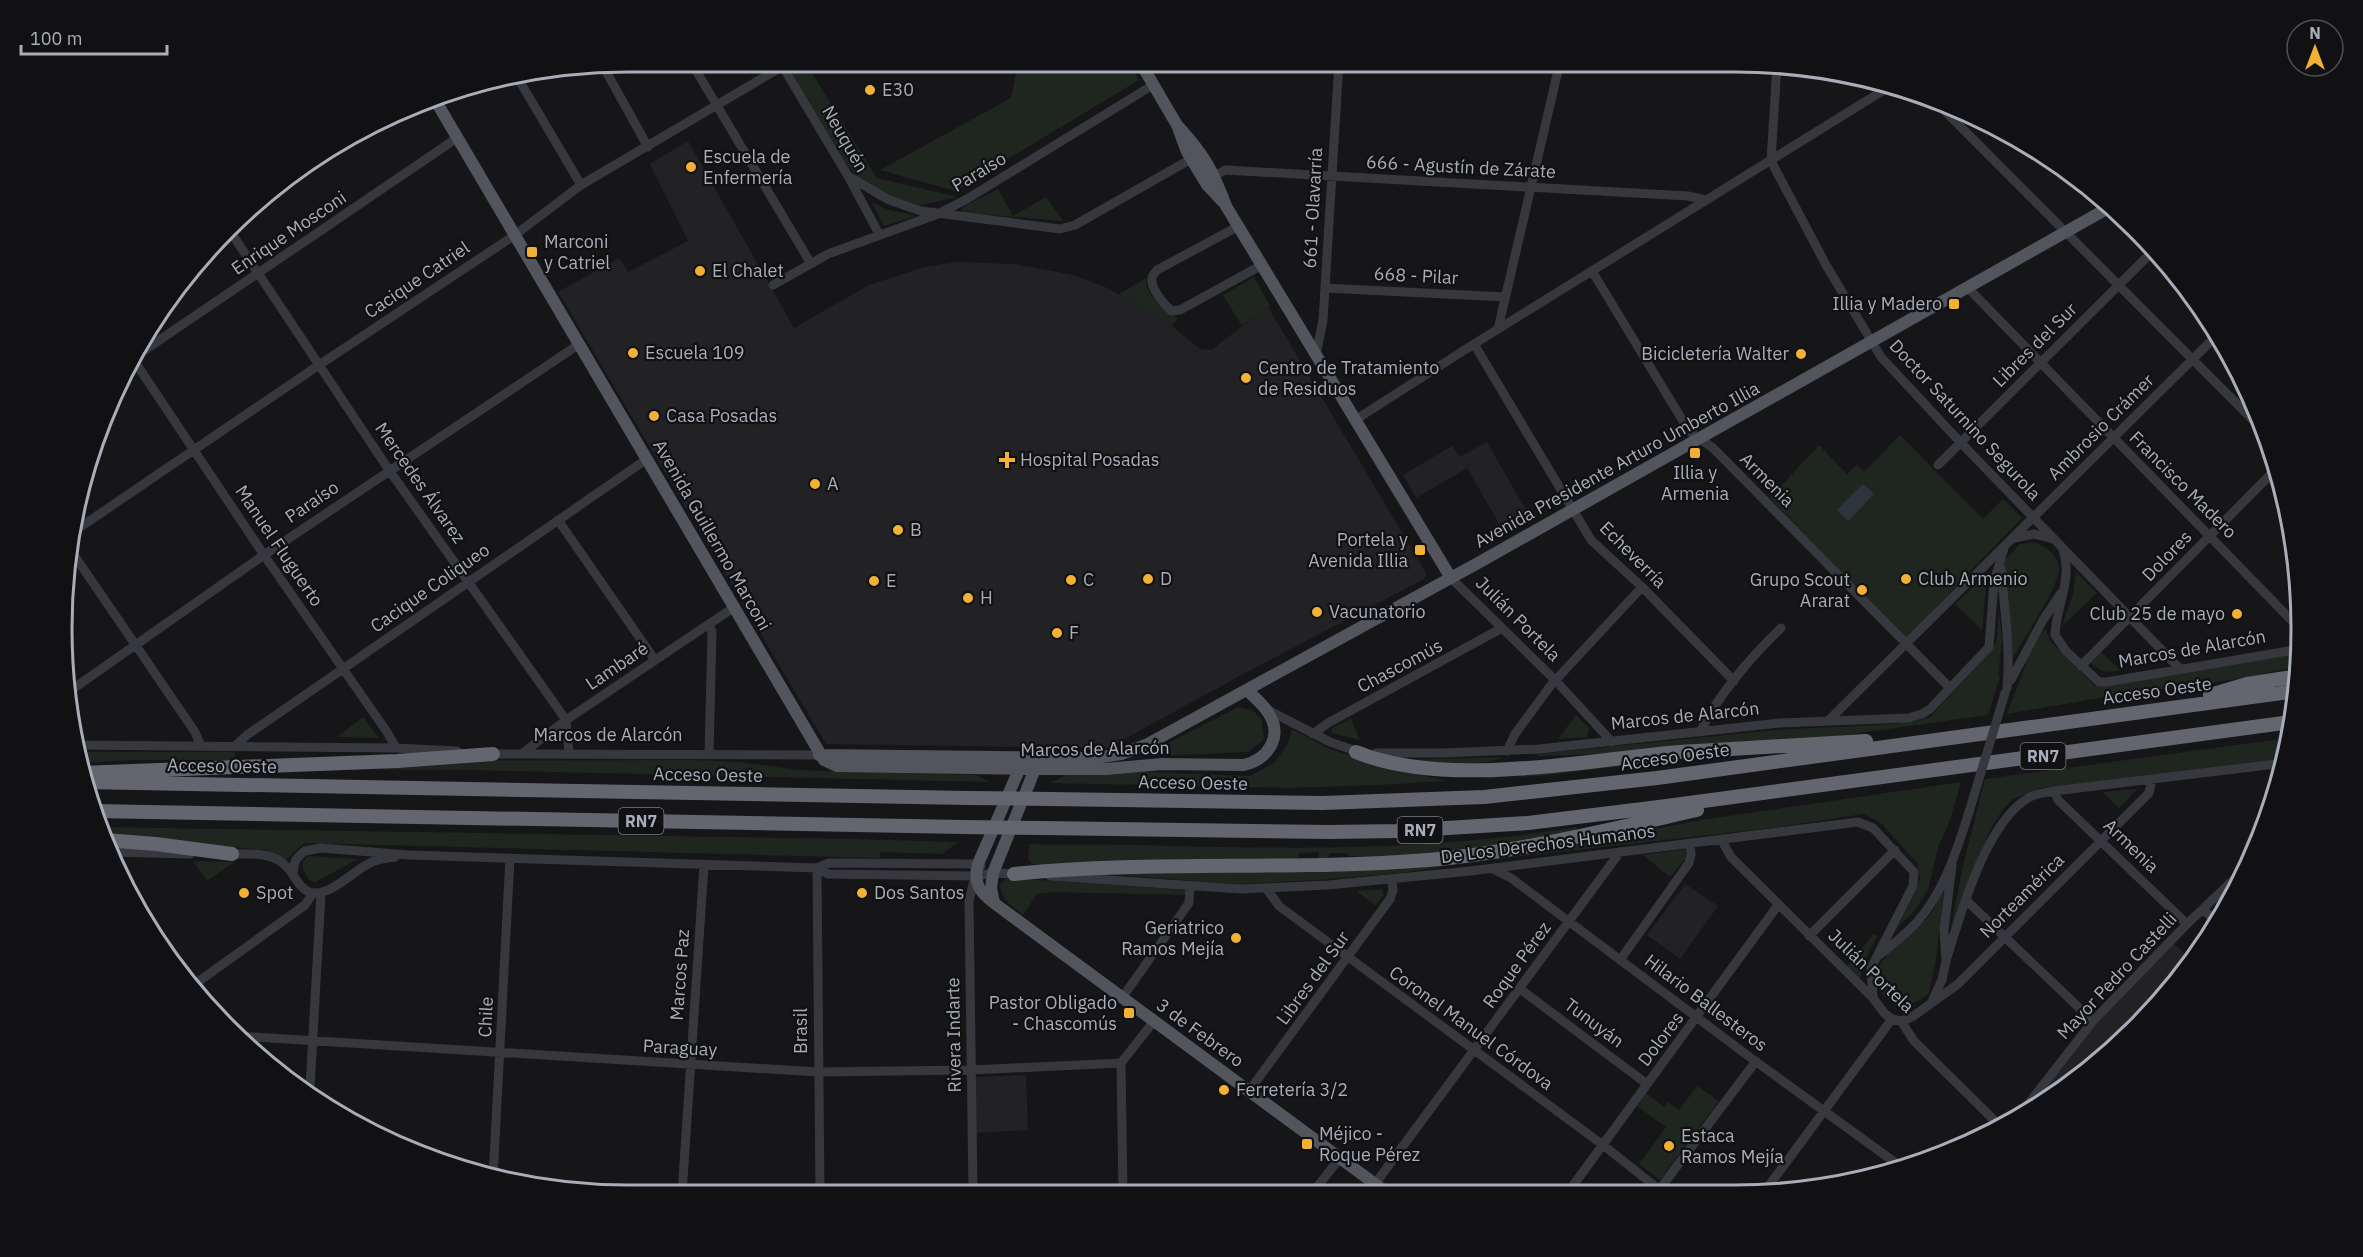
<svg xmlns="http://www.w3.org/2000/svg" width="2363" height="1257" font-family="'IBM Plex Sans',sans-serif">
  <rect width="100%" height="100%" fill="#161618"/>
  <path fill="#222225" d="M688 141 794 328 869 285 924 267 956 262 1015 264 1073 275 1105 287 1130 300 1168 323 1200 349 1211 350 1268 307 1426 573 1424 579 1247 672 1108 748 826 744 558 292 619 258 628 272 688 241 650 164Z
    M1487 442 1531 519 1505 534 1467 468 1416 498 1403 475 1452 446 1460 457Z
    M1685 884 1718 906 1680 959 1647 935Z
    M2174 944 2190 959 2161 1003 2050 1100 2028 1112 2091 1030 2124 992Z
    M1026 1075 1028 1130 975 1133 974 1077Z"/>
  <path fill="#1e261f" d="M785 62H805L877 178 958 197 921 205 896 200 862 181 847 165Z
    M1018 62H1128L1139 80 955 191 880 170 1011 98Z
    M998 189 1013 216 1046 197 1063 221 967 213 961 210 963 207Z
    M871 202 889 210 917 216 884 226Z
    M1254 277 1270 306 1242 326 1223 295Z
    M1146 278C1145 296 1165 311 1178 318L1172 326 1119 294Z
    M1900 435 1983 519 2003 499 2022 518 1906 638 1770 498 1819 445 1847 474 1857 465 1864 472Z
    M2034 542C2045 547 2058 554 2059 567 2062 582 2023 640 2013 657L2004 561 2020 544Z
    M1991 571 1986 587 1982 630 1955 604Z
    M2076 572 2097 593 2062 626 2073 594Z
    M1999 610 2002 638 1998 676 2000 677 1988 715 1838 736 1611 754 1538 756 1537 754 1774 730 1894 724 1929 718 1992 650 1997 640Z
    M2045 628 2050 641 2095 686 2300 653V666L2237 679 2110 696 2007 714 2029 655Z
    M2101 652 2120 670C2107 673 2101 673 2091 663Z
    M1238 707 1252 710 1261 718 1264 739 1248 752 1158 756 1157 749Z
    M1576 715 1589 728 1587 737 1558 739Z
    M363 717 379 738 337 737Z
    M1351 718 1360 740 1331 733 1332 728Z
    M1292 729 1327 748 1380 765 1447 781 1484 779 1494 774 1496 779 1518 777V773L1680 758 1551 775 1378 785 1289 788 1050 783 1068 774 1150 772 1250 776 1274 763 1288 743Z
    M2288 738 2285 758 2128 779 2041 788 2013 799 2003 809 1990 830 1950 933 1962 870 1985 779Z
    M77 752H235L234 760H134L79 763Z
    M1503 757C1483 768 1426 763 1403 760Z
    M693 760 739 762 800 770 976 775 989 782 469 770 325 769 442 761Z
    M1961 782 1949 823 1938 847 1928 890 1915 910 1897 928 1915 893 1920 878 1917 863 1882 824 1864 814 1771 828 1486 860 1401 873 1315 880 1237 884 1066 871 1311 873 1486 860 1702 820Z
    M2137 789 2119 808 2103 792Z
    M100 827 852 839 958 842 942 854 881 852 879 858 304 843 286 860 265 850 103 835Z
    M1576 827 1577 835 1398 858 1348 856V853H1330L1326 860H1319V852L1299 853V857L1289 860 1043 865 1032 864 1028 859 1029 844C1066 845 1102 844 1139 845 1285 849 1431 852 1576 827Z
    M1685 849 1686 858 1670 877 1643 855Z
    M308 856 358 859 315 882 309 880 303 869V861Z
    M193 861 234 862 207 881Z
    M1007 878 1185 890V895L1052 892 1037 894 1023 915C1013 906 1000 900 1000 885Z
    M1945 882 1936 959 1929 993C1921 1000 1911 1006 1900 1003 1888 1000 1880 996 1877 983 1870 959 1914 933 1929 916 1936 907 1940 893 1945 882Z
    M1382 889 1384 895 1375 905 1356 891Z
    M1874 934 1877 936 1864 962 1860 979 1847 966Z
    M1697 1086 1719 1101 1660 1180 1639 1164 1666 1127 1637 1106 1646 1093 1664 1107 1668 1102 1679 1110Z"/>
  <path fill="#2c353c" d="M1863 484 1874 494 1848 521 1837 510Z"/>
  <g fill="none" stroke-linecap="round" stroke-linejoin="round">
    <path stroke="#37383d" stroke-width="9" d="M691 62 810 262
      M780 62 848 176 879 234
      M1777 64 1771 161 1826 265 1881 357 1961 443 2180 669
      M603 66 648 147
      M519 80 581 185
      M1936 102 2264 431
      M848 176 889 200 921 211 1060 229 1075 225 1191 159
      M1215 176 1225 170 1688 196 1706 200
      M1239 226 1157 270C1155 273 1152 275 1152 278 1150 288 1165 306 1172 311L1180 310 1262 265
      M232 234 389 470 566 720 569 753
      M1592 271 1689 431 1713 448 1950 688
      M773 285 828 254 938 214 967 199 1153 85
      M1325 288 1505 297
      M1968 288 2299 628
      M1498 329 1560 62
      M1474 344 1591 540 1642 587 1734 681
      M139 354 457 138
      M1316 355 1323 320 1339 62
      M135 362 264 555 387 732 396 748
      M1355 420 1474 344 1892 85
      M1938 465 2155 249
      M558 520 655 660
      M76 530 319 365 515 235 581 185 783 66
      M2015 538 2034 534 2053 539
      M2063 550C2073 579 2056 606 2055 635L2066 651 2099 682H2107L2300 649
      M74 555 195 732 201 746
      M2001 568C2004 609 2011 647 2007 688
      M1451 578 1555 680 1612 742
      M2081 666 2277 468
      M2011 680 2043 620 2061 593
      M67 693 264 555 578 345
      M1266 709 1330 742 1359 752
      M1828 721 2218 334
      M1700 732C1718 695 1752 656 1781 628
      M1313 734 1328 723 1502 628
      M76 745 396 748 457 751
      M235 746 247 735 647 459
      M1507 751 1515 734 1551 685 1642 587
      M523 753 566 720 733 608
      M709 753 712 633 710 624
      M1376 753H1444L1539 749 1780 723 1908 718 1922 714 1930 709 1989 647 1994 582 2004 548
      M489 754 819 755
      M2054 791 2058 800 2187 924
      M1721 839 1731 857 1873 998 1885 1014 1892 1019 1901 1021 1912 1017 1947 992 1958 984 2149 793 2152 780
      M110 852 190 854
      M228 854C244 854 263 852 278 860 295 868 296 892 315 893 333 894 355 869 372 862 379 859 388 858 395 857
      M817 868 820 1194
      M817 868 829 863 978 864 981 866
      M1493 869 1511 878 1751 1058 1900 1166
      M293 873 295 861 300 855 305 851 321 848 409 855 817 868 828 874 975 876 993 873 1018 874
      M1050 876 1241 889 1328 885 1470 871 1858 822 1873 828 1914 872 1913 886 1871 968 1873 998
      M1266 888 1279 906 1603 1145 1661 1191
      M1967 901 2093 1021
      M2203 909 2215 921
      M1809 936 1895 850
      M1878 956C1891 946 1905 935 1917 922 1944 892 1957 850 1969 812
      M1620 960 1689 863 1691 855 1690 843
      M1946 961C1960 916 1985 824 2028 798 2036 793 2045 793 2054 791L2284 763
      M195 984 305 905 313 893
      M1520 989 1647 1084
      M1122 998 1189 903 1190 886
      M1933 999 1942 980 1946 961 1944 930 1952 866
      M1901 1021 1914 1041 2000 1126
      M237 1036 818 1072 971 1070 1121 1063
      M310 1088 321 893
      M1249 1091 1390 899 1393 890 1392 880
      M2018 1117 2093 1021 2187 924 2249 865
      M493 1178 510 858
      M1375 1184 1620 852
      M1659 1190 1756 1061
      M1569 1191 1778 905
      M1765 1191 1892 1019
      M1313 1192 1340 1158
      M973 1193 969 901 975 876
      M1123 1193 1121 1063 1154 1021
      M682 1194 704 865"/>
    <path stroke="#53555c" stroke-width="12" d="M1140 62 1177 125 1187 152 1207 185 1223 202
      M434 98 824 760 837 766 1035 769H1106L1162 764 1244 765C1268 759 1283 737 1269 714 1264 705 1254 697 1247 690
      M1177 125C1203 153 1213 170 1226 206L1451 578
      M819 755 1095 758 1121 754 1146 745 1478 563 2110 207
      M1022 763 978 864C973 882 979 892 994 903L1386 1192
      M994 903 991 888 993 873 1035 769 1034 762"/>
    <path stroke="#63666e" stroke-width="14" d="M2210 695 2247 684 2299 676
      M1356 752C1447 789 1582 760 1680 752 1742 748 1804 745 1866 741
      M80 773 397 761 493 754
      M83 782 968 798
      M1049 799 1323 803 1484 797 1657 778 2296 691
      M94 811 963 827
      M1042 828 1329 832 1399 831 1528 823 1659 807 2291 722
      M105 840 156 844 232 854
      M1014 874C1151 860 1290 871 1428 860 1519 852 1608 830 1697 810"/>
    <path stroke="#37383d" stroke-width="9" d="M1969 812 2005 693"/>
    <path stroke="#63666e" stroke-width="14" d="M968 798 1049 799
      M963 827 1042 828"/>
  </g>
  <g fill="#f2b134" stroke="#111113" stroke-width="2">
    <circle cx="870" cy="90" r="6"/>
    <circle cx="691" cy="167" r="6"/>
    <rect x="526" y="246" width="12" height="12" rx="3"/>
    <circle cx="700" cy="271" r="6"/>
    <rect x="1948" y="298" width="12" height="12" rx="3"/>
    <circle cx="633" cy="353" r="6"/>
    <circle cx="1801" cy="354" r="6"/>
    <circle cx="1246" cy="378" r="6"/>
    <circle cx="654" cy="416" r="6"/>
    <rect x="1689" y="447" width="12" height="12" rx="3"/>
    <path d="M1004 451h6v6h6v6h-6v6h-6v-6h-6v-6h6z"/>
    <circle cx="815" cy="484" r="6"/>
    <circle cx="898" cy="530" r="6"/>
    <rect x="1414" y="544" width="12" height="12" rx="3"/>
    <circle cx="1148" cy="579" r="6"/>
    <circle cx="1906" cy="579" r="6"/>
    <circle cx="1071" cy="580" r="6"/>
    <circle cx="874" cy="581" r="6"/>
    <circle cx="1862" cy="590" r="6"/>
    <circle cx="968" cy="598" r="6"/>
    <circle cx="1317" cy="612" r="6"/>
    <circle cx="2237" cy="614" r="6"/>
    <circle cx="1057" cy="633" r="6"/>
    <circle cx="244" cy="893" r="6"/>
    <circle cx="862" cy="893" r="6"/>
    <circle cx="1236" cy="938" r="6"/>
    <rect x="1123" y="1007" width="12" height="12" rx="3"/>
    <circle cx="1224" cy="1090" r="6"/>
    <rect x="1301" y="1138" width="12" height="12" rx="3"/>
    <circle cx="1669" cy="1146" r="6"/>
  </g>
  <g text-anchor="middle" stroke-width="4.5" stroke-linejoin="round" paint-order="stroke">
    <g fill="#111113" stroke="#7b7e86" stroke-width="1.5">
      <rect x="2020.5" y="743" width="45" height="26" rx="4.5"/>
      <rect x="618.5" y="808" width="45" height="26" rx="4.5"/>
      <rect x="1397.5" y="817" width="45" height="26" rx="4.5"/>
    </g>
    <g font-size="16" font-weight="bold" fill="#a8adb8">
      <text x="2043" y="762">RN7</text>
      <text x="641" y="827">RN7</text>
      <text x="1420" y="836">RN7</text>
    </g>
    <g font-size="18" fill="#a8adb8" stroke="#111113" text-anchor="start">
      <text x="882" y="96">E30</text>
      <text x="703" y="163">Escuela de<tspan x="703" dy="21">Enfermería</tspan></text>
      <text x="544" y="248">Marconi<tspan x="544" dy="21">y Catriel</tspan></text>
      <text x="712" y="277">El Chalet</text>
      <text x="1942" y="310" text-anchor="end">Illia y Madero</text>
      <text x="645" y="359">Escuela 109</text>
      <text x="1789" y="360" text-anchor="end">Bicicletería Walter</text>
      <text x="1258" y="374">Centro de Tratamiento<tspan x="1258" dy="21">de Residuos</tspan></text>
      <text x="666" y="422">Casa Posadas</text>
      <text x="1020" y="466">Hospital Posadas</text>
      <text x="1695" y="479" text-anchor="middle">Illia y<tspan x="1695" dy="21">Armenia</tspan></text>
      <text x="827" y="490">A</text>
      <text x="910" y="536">B</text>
      <text x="1408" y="546" text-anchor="end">Portela y<tspan x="1408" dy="21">Avenida Illia</tspan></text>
      <text x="1160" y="585">D</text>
      <text x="1918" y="585">Club Armenio</text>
      <text x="1083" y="586">C</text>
      <text x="1850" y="586" text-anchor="end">Grupo Scout<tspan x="1850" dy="21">Ararat</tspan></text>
      <text x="886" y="587">E</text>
      <text x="980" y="604">H</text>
      <text x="1329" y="618">Vacunatorio</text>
      <text x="2225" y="620" text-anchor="end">Club 25 de mayo</text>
      <text x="1069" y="639">F</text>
      <text x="256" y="899">Spot</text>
      <text x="874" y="899">Dos Santos</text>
      <text x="1224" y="934" text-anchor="end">Geriatrico<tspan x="1224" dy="21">Ramos Mejía</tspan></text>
      <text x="1117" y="1009" text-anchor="end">Pastor Obligado<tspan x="1117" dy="21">- Chascomús</tspan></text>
      <text x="1236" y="1096">Ferretería 3/2</text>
      <text x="1319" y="1140">Méjico -<tspan x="1319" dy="21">Roque Pérez</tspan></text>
      <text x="1681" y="1142">Estaca<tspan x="1681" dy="21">Ramos Mejía</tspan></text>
    </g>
    <g font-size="18" fill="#a8adb8" stroke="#111113">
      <text transform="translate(845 139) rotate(60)" y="6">Neuquén</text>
      <text transform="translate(1461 167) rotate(3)" y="6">666 - Agustín de Zárate</text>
      <text transform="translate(979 172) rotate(-31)" y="6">Paraíso</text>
      <text transform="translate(1313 208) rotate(-87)" y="6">661 - Olavarría</text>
      <text transform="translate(289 233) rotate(-34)" y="6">Enrique Mosconi</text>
      <text transform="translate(1416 276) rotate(3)" y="6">668 - Pilar</text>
      <text transform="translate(417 280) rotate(-34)" y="6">Cacique Catriel</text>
      <text transform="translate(2035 345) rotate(-45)" y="6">Libres del Sur</text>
      <text transform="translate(1965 420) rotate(47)" y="6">Doctor Saturnino Segurola</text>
      <text transform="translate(2101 427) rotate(-45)" y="6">Ambrosio Crámer</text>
      <text transform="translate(1617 465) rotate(-29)" y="6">Avenida Presidente Arturo Umberto Illia</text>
      <text transform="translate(1767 480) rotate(45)" y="6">Armenia</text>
      <text transform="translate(420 483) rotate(55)" y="6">Mercedes Álvarez</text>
      <text transform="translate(2183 485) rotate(45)" y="6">Francisco Madero</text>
      <text transform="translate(312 502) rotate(-34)" y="6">Paraíso</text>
      <text transform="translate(712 535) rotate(60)" y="6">Avenida Guillermo Marconi</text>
      <text transform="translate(279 546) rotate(56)" y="6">Manuel Fluguerto</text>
      <text transform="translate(1633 555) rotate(45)" y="6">Echeverría</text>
      <text transform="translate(2167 556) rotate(-46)" y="6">Dolores</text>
      <text transform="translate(430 588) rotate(-35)" y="6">Cacique Coliqueo</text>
      <text transform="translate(1518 619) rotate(45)" y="6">Julián Portela</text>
      <text transform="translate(2192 649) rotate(-10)" y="6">Marcos de Alarcón</text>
      <text transform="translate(617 666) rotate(-34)" y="6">Lambaré</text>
      <text transform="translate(1400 666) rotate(-28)" y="6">Chascomús</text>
      <text transform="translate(2157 691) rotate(-8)" y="6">Acceso Oeste</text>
      <text transform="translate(1685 716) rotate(-6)" y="6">Marcos de Alarcón</text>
      <text x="608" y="741">Marcos de Alarcón</text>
      <text transform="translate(1095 749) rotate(-1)" y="6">Marcos de Alarcón</text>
      <text transform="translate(1675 757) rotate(-8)" y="6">Acceso Oeste</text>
      <text transform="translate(222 766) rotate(1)" y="6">Acceso Oeste</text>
      <text transform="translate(708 775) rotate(1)" y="6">Acceso Oeste</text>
      <text transform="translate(1193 783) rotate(1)" y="6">Acceso Oeste</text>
      <text transform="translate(1548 844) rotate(-7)" y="6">De Los Derechos Humanos</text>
      <text transform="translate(2131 846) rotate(44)" y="6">Armenia</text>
      <text transform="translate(2022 896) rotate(-45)" y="6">Norteamérica</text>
      <text transform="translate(1517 965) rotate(-54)" y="6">Roque Pérez</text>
      <text transform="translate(1871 971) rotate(44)" y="6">Julián Portela</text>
      <text transform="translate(680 975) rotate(-86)" y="6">Marcos Paz</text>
      <text transform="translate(2117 976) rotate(-47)" y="6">Mayor Pedro Castelli</text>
      <text transform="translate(1313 978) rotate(-54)" y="6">Libres del Sur</text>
      <text transform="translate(1706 1003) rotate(37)" y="6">Hilario Ballesteros</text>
      <text transform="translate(486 1017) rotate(-87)" y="6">Chile</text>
      <text transform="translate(1594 1023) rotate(37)" y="6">Tunuyán</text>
      <text transform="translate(1471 1028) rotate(36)" y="6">Coronel Manuel Córdova</text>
      <text transform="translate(801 1031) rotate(-90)" y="6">Brasil</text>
      <text transform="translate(1200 1033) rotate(36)" y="6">3 de Febrero</text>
      <text transform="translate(954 1035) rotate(-91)" y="6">Rivera Indarte</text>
      <text transform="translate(1661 1039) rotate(-53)" y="6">Dolores</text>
      <text transform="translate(680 1048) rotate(3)" y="6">Paraguay</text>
    </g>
  </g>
  <path d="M0 0H2363V1257H0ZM628 72H1735A556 556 0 0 1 2291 628V629A556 556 0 0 1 1735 1185H628A556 556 0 0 1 72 629V628A556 556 0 0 1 628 72Z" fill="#111113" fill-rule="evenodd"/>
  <path fill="none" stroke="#a8adb8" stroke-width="3" d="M628 72H1735A556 556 0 0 1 2291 628V629A556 556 0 0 1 1735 1185H628A556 556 0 0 1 72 629V628A556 556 0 0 1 628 72Z"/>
  <g transform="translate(2315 48)"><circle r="28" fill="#111113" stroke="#4d4f55" stroke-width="1.5"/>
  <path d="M0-4.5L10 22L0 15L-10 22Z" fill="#f2b134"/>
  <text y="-9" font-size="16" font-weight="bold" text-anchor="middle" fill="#a8adb8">N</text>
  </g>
  <path d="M21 45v9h146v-9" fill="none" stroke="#a8adb8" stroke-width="3"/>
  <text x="30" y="45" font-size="18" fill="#a8adb8" stroke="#111113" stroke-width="4.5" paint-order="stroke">100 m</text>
</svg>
